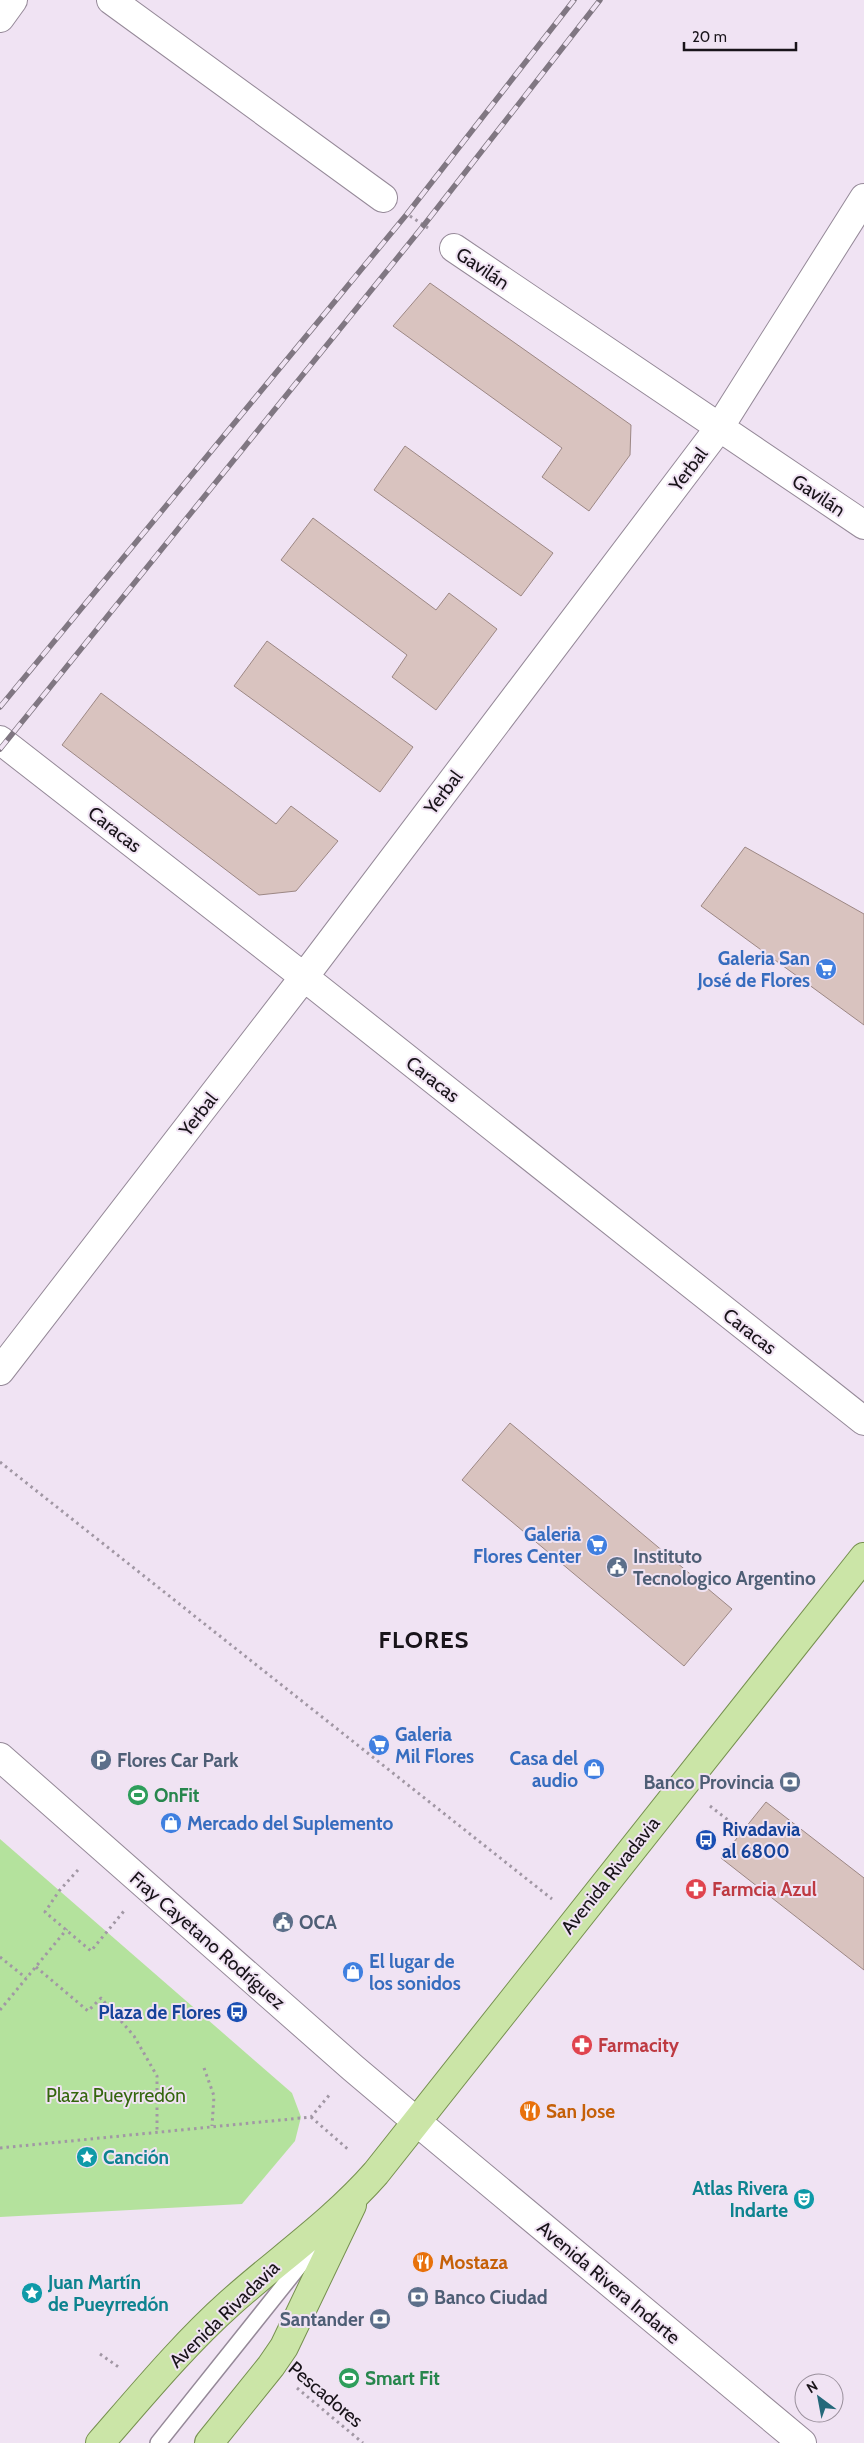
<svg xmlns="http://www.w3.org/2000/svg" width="864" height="2443" font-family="Cabin,sans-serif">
  <rect width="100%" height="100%" fill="#f0e3f3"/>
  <path fill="#b4e29d" d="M0 1839 292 2093 301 2117 295 2141 242 2204 0 2217Z"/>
  <path fill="#d9c3bf" stroke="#9c8784" d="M430 283 631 425 630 455 589 511 542 477 562 448 393 326Z
    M405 446 553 553 521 596 374 490Z
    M313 518 436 610 449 593 497 629 436 710 392 677 407 655 281 560Z
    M267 641 413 747 380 792 234 686Z
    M101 693 276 824 291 806 338 841 296 891 259 895 62 745Z
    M745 847 864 914V1025L701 906Z
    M510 1423 732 1609 684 1666 462 1480Z
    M766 1802 864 1878V1970L721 1858Z"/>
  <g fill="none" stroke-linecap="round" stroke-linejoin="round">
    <g stroke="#958998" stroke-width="18">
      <path id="lane" d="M158 2443 320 2240"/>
    </g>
    <g stroke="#958998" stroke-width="30">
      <path id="street" d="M111 0 383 198
        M0 18 13 0
        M454 248 864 525
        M0 740 304 977 864 1421
        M0 1371 304 977 719 428 864 198
        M417 2122 802 2443"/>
    </g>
    <g stroke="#958998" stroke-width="30">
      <path id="secondary" d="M0 1757 353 2068 417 2122"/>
    </g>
    <g stroke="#76904f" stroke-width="30">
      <path id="primary" d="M100 2443C141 2396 184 2344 230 2303 278 2260 333 2222 376 2173L864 1557
        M209 2443 271 2366 284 2347 352 2205"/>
    </g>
    <path stroke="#a197a4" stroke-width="3" stroke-dasharray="2.5 4" stroke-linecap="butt" d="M410 216 428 228
      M0 1462 552 1899
      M710 1806 742 1831
      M78 1870 59 1891 45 1912 91 1951 124 1911
      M0 1957 26 1978
      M36 1967 88 2011 101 1998 134 2036 157 2076V2132
      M0 2010 67 1929
      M204 2068 214 2096 212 2126
      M311 2117 350 2151
      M0 2148 311 2117 331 2093
      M100 2354 120 2368
      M297 2388 363 2443"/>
    <use href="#lane" stroke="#fff" stroke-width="15"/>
    <use href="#street" stroke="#fff" stroke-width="28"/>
    <use href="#secondary" stroke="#fff" stroke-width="28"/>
    <use href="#primary" stroke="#cbe5a7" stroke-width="28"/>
    <g stroke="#807782" stroke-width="5.5">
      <path id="rail" d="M0 707 407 214 574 0
        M0 749 424 225 600 0"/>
    </g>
    <use href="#rail" stroke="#f0e3f3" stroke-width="4" stroke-dasharray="11" stroke-linecap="butt"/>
  </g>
  <defs>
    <g id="supermarket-disc" transform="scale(1.125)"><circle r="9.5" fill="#3f7fe0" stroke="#f0e3f3"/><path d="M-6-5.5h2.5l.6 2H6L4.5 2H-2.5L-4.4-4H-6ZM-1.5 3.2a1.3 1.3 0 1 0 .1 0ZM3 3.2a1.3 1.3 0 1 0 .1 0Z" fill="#fff"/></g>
    <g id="civic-disc" transform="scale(1.125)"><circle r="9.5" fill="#5c6f8a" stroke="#f0e3f3"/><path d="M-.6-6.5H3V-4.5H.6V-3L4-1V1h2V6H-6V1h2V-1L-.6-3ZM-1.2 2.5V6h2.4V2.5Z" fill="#fff"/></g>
    <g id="parking-disc" transform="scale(1.125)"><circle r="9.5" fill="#5c6f8a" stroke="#f0e3f3"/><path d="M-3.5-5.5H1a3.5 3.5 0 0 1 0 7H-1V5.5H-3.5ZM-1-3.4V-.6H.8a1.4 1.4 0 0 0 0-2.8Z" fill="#fff"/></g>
    <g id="shop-disc" transform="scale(1.125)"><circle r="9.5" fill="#3f7fe0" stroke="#f0e3f3"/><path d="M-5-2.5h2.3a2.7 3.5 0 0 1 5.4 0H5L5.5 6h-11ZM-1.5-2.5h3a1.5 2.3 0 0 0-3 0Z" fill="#fff"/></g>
    <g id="bank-disc" transform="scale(1.125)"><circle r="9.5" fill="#5c6f8a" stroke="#f0e3f3"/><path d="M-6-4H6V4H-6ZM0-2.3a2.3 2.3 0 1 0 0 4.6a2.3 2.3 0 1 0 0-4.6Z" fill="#fff"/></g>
    <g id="stadium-disc" transform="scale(1.125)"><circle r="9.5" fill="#2e9e5b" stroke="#f0e3f3"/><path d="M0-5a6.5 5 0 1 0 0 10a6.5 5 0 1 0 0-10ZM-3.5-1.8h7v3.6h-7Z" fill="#fff"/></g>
    <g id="bus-disc" transform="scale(1.125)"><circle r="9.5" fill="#1a4fb4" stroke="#f0e3f3"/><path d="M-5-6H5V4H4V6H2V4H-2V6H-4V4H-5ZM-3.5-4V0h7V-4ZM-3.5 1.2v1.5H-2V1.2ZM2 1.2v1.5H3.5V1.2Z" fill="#fff"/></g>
    <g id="pharmacy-disc" transform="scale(1.125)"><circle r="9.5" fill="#e0444e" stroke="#f0e3f3"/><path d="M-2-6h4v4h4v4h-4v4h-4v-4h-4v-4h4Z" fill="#fff"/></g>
    <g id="restaurant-disc" transform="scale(1.125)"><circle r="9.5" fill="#e8710a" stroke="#f0e3f3"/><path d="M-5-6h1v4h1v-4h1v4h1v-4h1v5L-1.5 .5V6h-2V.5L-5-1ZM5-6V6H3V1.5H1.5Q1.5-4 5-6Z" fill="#fff"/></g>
    <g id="sight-disc" transform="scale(1.125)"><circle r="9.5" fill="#0f9aa8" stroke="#f0e3f3"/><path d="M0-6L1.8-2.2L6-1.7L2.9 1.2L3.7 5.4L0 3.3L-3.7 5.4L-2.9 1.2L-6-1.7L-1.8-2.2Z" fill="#fff"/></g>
    <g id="theatre-disc" transform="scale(1.125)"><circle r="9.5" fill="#0f9aa8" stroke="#f0e3f3"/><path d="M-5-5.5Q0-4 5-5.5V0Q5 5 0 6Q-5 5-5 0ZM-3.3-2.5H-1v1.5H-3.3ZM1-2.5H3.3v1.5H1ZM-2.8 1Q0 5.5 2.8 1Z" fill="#fff"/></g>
  </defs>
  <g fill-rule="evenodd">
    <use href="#supermarket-disc" x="826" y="969"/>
    <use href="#supermarket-disc" x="597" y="1545"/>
    <use href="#civic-disc" x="617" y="1567"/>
    <use href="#supermarket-disc" x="379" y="1745"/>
    <use href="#parking-disc" x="101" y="1760"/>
    <use href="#shop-disc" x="594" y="1769"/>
    <use href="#bank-disc" x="790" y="1782"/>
    <use href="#stadium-disc" x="138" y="1795"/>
    <use href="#shop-disc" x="171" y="1823"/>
    <use href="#bus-disc" x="706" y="1840"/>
    <use href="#pharmacy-disc" x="696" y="1889"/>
    <use href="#civic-disc" x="283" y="1922"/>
    <use href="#shop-disc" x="353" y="1972"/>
    <use href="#bus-disc" x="237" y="2012"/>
    <use href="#pharmacy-disc" x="582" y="2045"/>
    <use href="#restaurant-disc" x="530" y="2111"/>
    <use href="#sight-disc" x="87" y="2157"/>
    <use href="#theatre-disc" x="804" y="2199"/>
    <use href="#restaurant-disc" x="423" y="2262"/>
    <use href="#sight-disc" x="32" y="2293"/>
    <use href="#bank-disc" x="418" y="2297"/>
    <use href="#bank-disc" x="380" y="2319"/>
    <use href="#stadium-disc" x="349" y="2378"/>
  </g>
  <g text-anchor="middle" stroke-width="4" stroke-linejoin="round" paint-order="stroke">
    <g font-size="19" fill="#19141a" stroke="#f0e3f3">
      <text transform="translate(483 268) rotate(34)" y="7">Gavilán</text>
      <text transform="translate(688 469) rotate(-53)" y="7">Yerbal</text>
      <text transform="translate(819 495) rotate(34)" y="7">Gavilán</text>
      <text transform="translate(443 792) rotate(-53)" y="7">Yerbal</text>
      <text transform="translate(115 829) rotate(38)" y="7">Caracas</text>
      <text transform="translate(433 1079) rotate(38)" y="7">Caracas</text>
      <text transform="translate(198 1114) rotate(-52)" y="7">Yerbal</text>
      <text transform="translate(750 1331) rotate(38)" y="7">Caracas</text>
      <text transform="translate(610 1875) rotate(-51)" y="7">Avenida Rivadavia</text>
      <text transform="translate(208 1940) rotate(41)" y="7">Fray Cayetano Rodríguez</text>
      <text transform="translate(609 2282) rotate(40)" y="7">Avenida Rivera Indarte</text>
      <text transform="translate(224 2314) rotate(-44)" y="7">Avenida Rivadavia</text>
      <text transform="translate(326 2394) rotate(40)" y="7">Pescadores</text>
    </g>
    <g font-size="19" font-weight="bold" fill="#366cbe" stroke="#f0e3f3" text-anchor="end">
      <text x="810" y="965">Galeria San<tspan x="810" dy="22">José de Flores</tspan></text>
      <text x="581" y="1541">Galeria<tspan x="581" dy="22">Flores Center</tspan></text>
      <text x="395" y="1741" text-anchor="start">Galeria<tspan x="395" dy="22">Mil Flores</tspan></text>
      <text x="578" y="1765">Casa del<tspan x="578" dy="22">audio</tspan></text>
      <text x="187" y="1830" text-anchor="start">Mercado del Suplemento</text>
      <text x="369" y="1968" text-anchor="start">El lugar de<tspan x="369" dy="22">los sonidos</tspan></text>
    </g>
    <g font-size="19" font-weight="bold" fill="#4e5e75" stroke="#f0e3f3" text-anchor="start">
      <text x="633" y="1563">Instituto<tspan x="633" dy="22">Tecnologico Argentino</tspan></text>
      <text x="117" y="1767">Flores Car Park</text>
      <text x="774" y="1789" text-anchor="end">Banco Provincia</text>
      <text x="299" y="1929">OCA</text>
      <text x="434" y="2304">Banco Ciudad</text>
      <text x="364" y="2326" text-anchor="end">Santander</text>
    </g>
    <g font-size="19" font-weight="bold" fill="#27864d" stroke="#f0e3f3" text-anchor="start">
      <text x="154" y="1802">OnFit</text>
      <text x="365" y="2385">Smart Fit</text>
    </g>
    <g font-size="19" font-weight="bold" fill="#164399" stroke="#f0e3f3" text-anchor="start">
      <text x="722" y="1836">Rivadavia<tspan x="722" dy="22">al 6800</tspan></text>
      <text x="221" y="2019" text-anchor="end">Plaza de Flores</text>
    </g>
    <g font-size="19" font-weight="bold" fill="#be3a42" stroke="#f0e3f3" text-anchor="start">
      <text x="712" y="1896">Farmcia Azul</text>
      <text x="598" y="2052">Farmacity</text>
    </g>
    <g font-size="19" fill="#34660d" stroke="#f0e3f3">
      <text x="116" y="2102">Plaza Pueyrredón</text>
    </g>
    <g font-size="19" font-weight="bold" fill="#c56008" stroke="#f0e3f3" text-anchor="start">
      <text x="546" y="2118">San Jose</text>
      <text x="439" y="2269">Mostaza</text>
    </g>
    <g font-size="19" font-weight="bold" fill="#0d838f" stroke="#f0e3f3" text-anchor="start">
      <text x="103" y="2164">Canción</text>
      <text x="788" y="2195" text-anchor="end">Atlas Rivera<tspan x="788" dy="22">Indarte</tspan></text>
      <text x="48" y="2289">Juan Martín<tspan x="48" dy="22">de Pueyrredón</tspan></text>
    </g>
    <g font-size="24" font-weight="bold" letter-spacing="1" fill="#19141a" stroke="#f0e3f3">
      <text x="424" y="1648">FLORES</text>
    </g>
  </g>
  <g transform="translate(819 2398) rotate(328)"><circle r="24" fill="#f0e3f3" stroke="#9a909c"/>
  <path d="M0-4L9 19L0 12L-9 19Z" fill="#24687a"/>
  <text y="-8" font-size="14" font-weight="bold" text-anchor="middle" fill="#19141a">N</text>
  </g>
  <path d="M684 42v8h112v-8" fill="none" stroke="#19141a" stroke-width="2.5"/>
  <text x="692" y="42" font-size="15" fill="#19141a" stroke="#f0e3f3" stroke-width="4" paint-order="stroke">20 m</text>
</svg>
